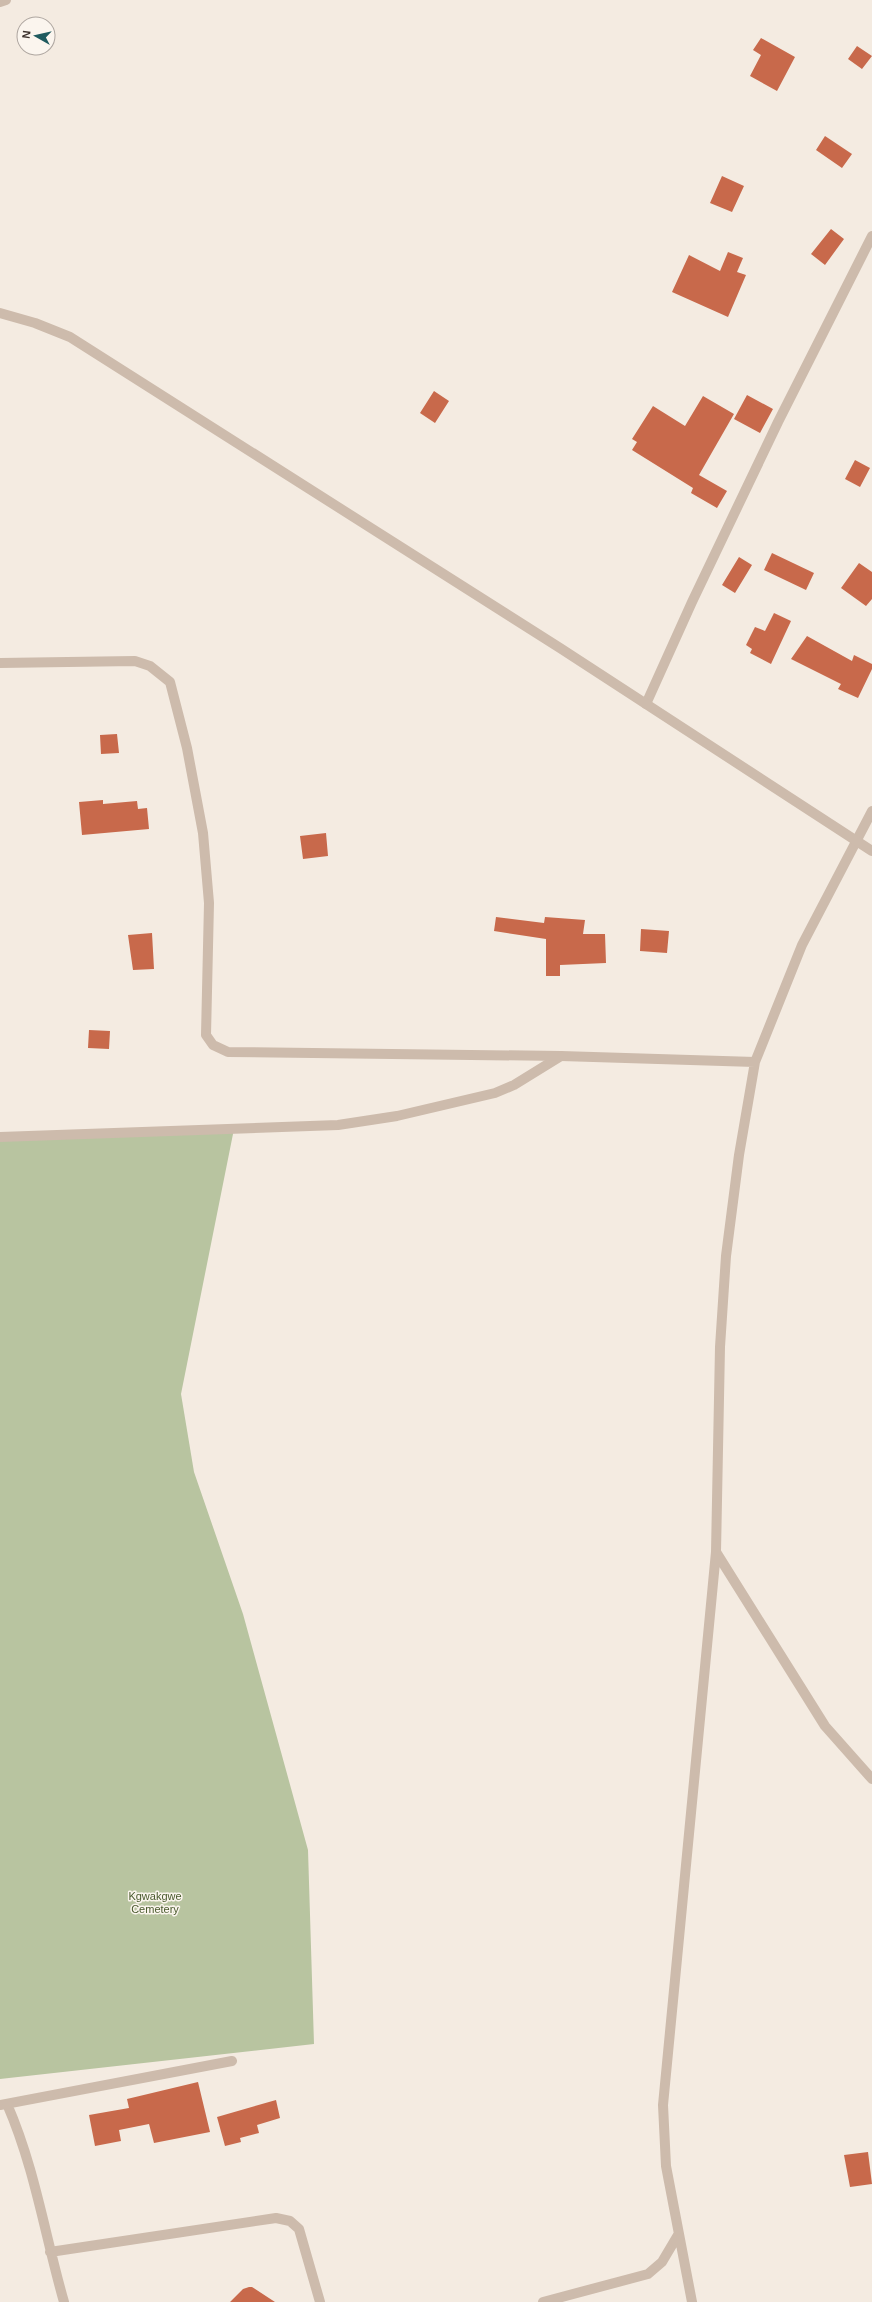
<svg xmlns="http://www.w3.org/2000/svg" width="872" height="2302" font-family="Helvetica,sans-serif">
  <rect width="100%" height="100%" fill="#f4ebe1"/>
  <path fill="#b8c4a0" d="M234 1129 181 1394 194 1472 243 1614 308 1850 314 2044 0 2079V1137Z"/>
  <path fill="#c8694b" d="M761 38 795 57 777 91 750 76 761 55 753 50Z
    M857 46 872 56 862 69 848 59Z
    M825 136 852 154 842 168 816 150Z
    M722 176 744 186 732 212 710 203Z
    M831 229 844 239 825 265 811 254Z
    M728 252 743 258 737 272 746 275 728 317 672 292 689 255 720 271Z
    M434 391 449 401 435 423 420 413Z
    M747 395 773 409 760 433 734 419Z
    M703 396 734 414 699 475 727 491 717 508 691 493 693 488 632 450 637 442 632 439 653 406 685 426Z
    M855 460 870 468 860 487 845 479Z
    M772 553 814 573 806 590 764 570Z
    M739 557 752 565 735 593 722 585Z
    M859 563 872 572V599L866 606 841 588Z
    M774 613 791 621 771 664 750 653 752 649 746 645 755 627 765 631Z
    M807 636 852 661 854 655 872 664V669L858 698 838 689 841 684 791 659Z
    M117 734 119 753 101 754 100 735Z
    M103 800V804L137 801 138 809 147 808 149 829 82 835 79 802Z
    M326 833 328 856 303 859 300 836Z
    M496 917 544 923 545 917 585 920 583 934H605L606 963 560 965V976H546V939L494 931Z
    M641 929 669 931 667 953 640 951Z
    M152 933 154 969 133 970 128 935Z
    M89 1030 110 1031 109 1049 88 1048Z
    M198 2082 210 2132 154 2143 149 2124 119 2130 121 2141 95 2146 89 2115 129 2108 127 2099Z
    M276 2100 280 2118 257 2125 259 2133 240 2138 241 2142 225 2146 217 2117Z
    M868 2152 872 2184 850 2187 844 2155Z
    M249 2287H252L275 2302H230L243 2289Z"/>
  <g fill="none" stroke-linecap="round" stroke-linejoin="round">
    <path stroke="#cdbbac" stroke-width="10" d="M0 1137 338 1125 397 1116 495 1093 514 1085 561 1056"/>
    <path stroke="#cdbbac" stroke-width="10" d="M0 663 135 661 150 666 170 682 187 748 203 833 209 903 206 1035 213 1045 228 1052 561 1056 755 1062 802 945 872 811
      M646 704 692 602 778 422 872 236
      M716 1552 825 1726 872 1779
      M7 2104C35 2168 45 2236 64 2302
      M0 2105 232 2061
      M50 2252 276 2218 290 2221 299 2229 320 2302
      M543 2302 648 2274 662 2262 678 2235
      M692 2302 666 2166 663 2105 716 1552 720 1347 726 1256 739 1155 755 1062"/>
    <path stroke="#cdbbac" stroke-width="10" d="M0 2 6 0
      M0 313 35 323 70 337 560 648 872 851"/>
  </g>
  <g text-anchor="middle" stroke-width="3" stroke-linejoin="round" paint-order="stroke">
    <g font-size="11" fill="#4a5a2e" stroke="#fbf5ee">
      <text x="155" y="1900">Kgwakgwe<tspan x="155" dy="13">Cemetery</tspan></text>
    </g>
  </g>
  <g transform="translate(36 36) rotate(278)"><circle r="19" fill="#fbf5ee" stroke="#aea6a0"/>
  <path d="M0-3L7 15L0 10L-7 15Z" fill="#1f5a5e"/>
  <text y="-6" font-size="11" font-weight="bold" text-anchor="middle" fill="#3b302b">N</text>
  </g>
</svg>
